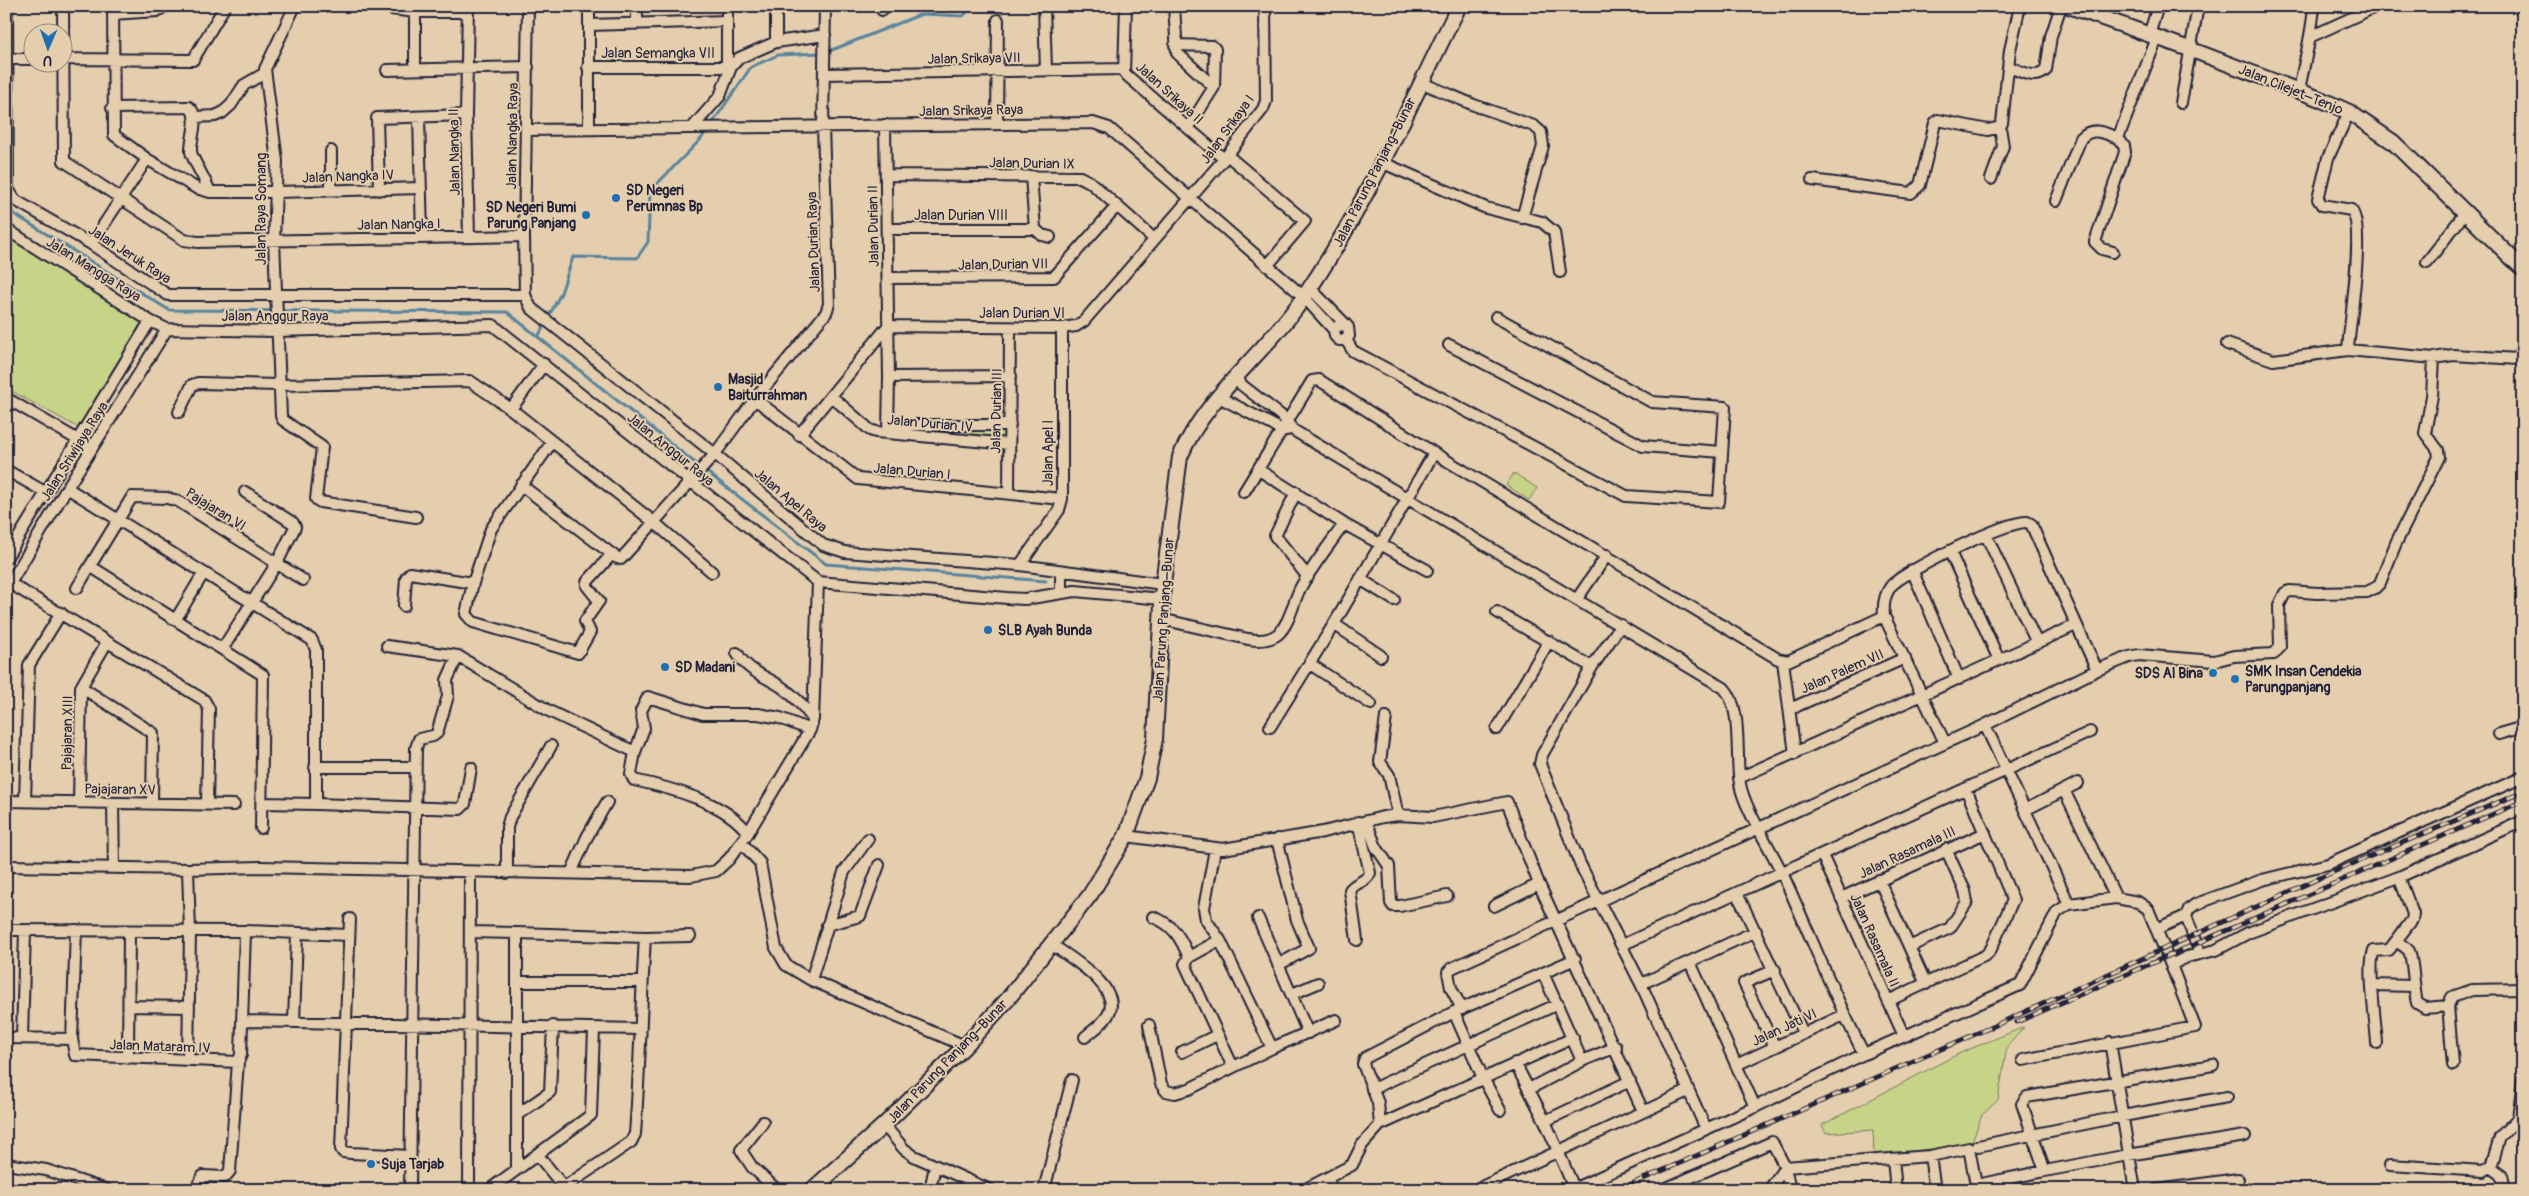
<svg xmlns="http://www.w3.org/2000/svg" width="2529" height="1196" font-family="Pangolin,sans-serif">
  <rect width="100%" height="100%" fill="#e4cead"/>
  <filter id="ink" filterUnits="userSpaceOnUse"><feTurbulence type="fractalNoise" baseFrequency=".02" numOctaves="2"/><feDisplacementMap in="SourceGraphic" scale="10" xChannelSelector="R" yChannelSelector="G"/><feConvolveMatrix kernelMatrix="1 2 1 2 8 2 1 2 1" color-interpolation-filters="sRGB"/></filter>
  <g filter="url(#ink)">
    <path fill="#c7d387" stroke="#747a61" d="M6 235 143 323 79 428 6 388Z
      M889 425H1010L1009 444 888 433Z
      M1514 473 1537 488 1529 500 1506 485Z
      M2024 1027 2007 1047 1998 1100 1982 1115 1971 1144 1874 1156 1873 1130 1826 1133 1822 1125 1960 1053Z"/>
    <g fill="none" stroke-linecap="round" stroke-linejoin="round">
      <path stroke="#59849d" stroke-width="3" d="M827 52 922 14 963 16 974 6
        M711 125 751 67 778 55 821 53
        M6 209 169 310 507 312 690 459 826 564 1046 581
        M538 337 561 293 573 257 637 258 648 242 650 191 701 139 707 130"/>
      <g stroke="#22223b" stroke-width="14">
        <path id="minor" d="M7 6 8 189 15 200 91 244 168 295H525
          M63 6 64 161 184 240 198 242 524 236
          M113 6 114 135 147 159 196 188 210 192H277L421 188
          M295 6 265 69 277 161 274 240 281 416 283 420 322 447 316 499 320 502 416 517
          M468 6 466 115 469 237
          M528 6 524 236 525 295 531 308 715 454 823 545 845 552 1020 565 1163 584
          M589 6V129
          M637 6V23
          M727 6V67
          M776 6V42
          M881 6 882 10
          M1044 6 1046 70
          M1126 6 1124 73 1224 159
          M1174 6 1177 53 1214 87
          M391 9 415 12H468
          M113 14 157 11 165 6
          M589 25 727 21
          M2149 35 2158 6
          M2312 36 2371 9
          M1175 45 1212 46 1215 49 1214 87 1188 128
          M7 59H32
          M62 59 193 60 225 6
          M588 67H731
          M2009 67C2021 71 2036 81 2046 70L2051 36 2061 6
          M415 69V12
          M387 70 528 67
          M824 74 1123 69
          M1420 82 1474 105 1534 126 1541 132 1543 146 1522 218
          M2299 91C2304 62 2312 35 2314 6
          M2181 103 2198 6
          M112 108 189 107C201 116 190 139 191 152 193 161 206 180 210 192
          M194 117 215 116 222 113 231 105 244 85 265 73
          M419 117 422 237
          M997 123 998 20
          M885 125 889 377 888 433
          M692 128 720 96 731 67 739 58 776 42 825 35
          M527 130 1093 123 1109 128 1304 297 1334 330
          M331 151V190
          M1227 155 1305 221 1267 266
          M1381 162 1486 208 1542 222 1554 232 1560 272
          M886 175 1080 177 1090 182 1154 239
          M1031 176 1035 229 1042 235 1050 237
          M1991 179 2003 146 2000 127
          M1812 180 1911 193 1920 185 1935 123 1938 120 1988 130 2000 127 2002 123 2010 50 2020 6
          M379 190 377 118 466 115
          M2056 201 2081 138C2092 126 2105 133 2118 138L2157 38
          M6 229 150 321 167 329 278 331 493 325 818 582 1007 598 1025 599 1075 591 1162 599
          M887 229H1035
          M91 244 147 159
          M2113 252 2102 249 2095 242 2125 152 2124 146 2118 138
          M2427 262 2465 213
          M888 278 1054 277 1116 207
          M1310 288 1348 327 1349 336 1346 340H1339L1335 336 1334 330 1338 326 1344 325
          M1346 340 1353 351 1626 496 1719 502 1725 407 1652 402 1496 317
          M2227 344 2273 360 2348 350 2434 358 2453 355 2518 359 2523 343
          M1449 345 1643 446 1722 452
          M2348 350C2349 326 2366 224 2351 210L2322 205 2318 199 2328 158 2349 112
          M889 377 1011 376
          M1234 379 1288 421 1293 430 1724 688C1743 708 1735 756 1740 784 1744 808 1771 849 1782 873 1810 933 1833 995 1864 1054
          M831 396 870 430 876 432 1009 444
          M1219 397 1282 430H1287
          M6 398 92 448
          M755 399 858 479 1062 499
          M511 409 544 364
          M179 412 192 385 198 383 279 385 470 381 511 409 655 523 712 572
          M889 425H1010
          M799 435 888 326 1062 328 1076 326 1084 321 1224 159 1263 109 1266 101 1265 6
          M6 470 45 492
          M1259 470 1344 524 1427 570
          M521 485 617 558 621 559 715 454 755 399 826 313 829 304 823 127 825 6
          M67 488 312 640 316 650V804L262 803
          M1244 492 1312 381 1319 380 1434 453 1778 659 1788 661 1884 616
          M1296 492 1275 536 1308 577
          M1009 494 1010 328
          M1986 535 2037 643
          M1950 552 1999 660
          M6 558 150 321
          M1020 565 1059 510 1062 499V328
          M1912 570 1959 679
          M1360 579 1394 600
          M6 581 204 700 209 709 207 804
          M473 583 466 614 473 622 578 653 590 632 585 621 599 601 587 586V582L612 554
          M77 588 90 566
          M6 590 67 488 167 329
          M1061 593V571
          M1577 599 1607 555
          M404 606 406 578 410 573 473 583 491 529 552 442
          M1497 612 1592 667
          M176 619 203 574
          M1161 619 1248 639C1259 641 1269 641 1278 634 1291 622 1293 600 1302 585 1314 564 1330 544 1344 524
          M1334 624 1381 656
          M1621 625 1592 667 1542 755 1540 764 1580 864 1641 984 1706 1129
          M387 646 458 656 549 711 635 752 631 774 634 780C670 788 726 802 748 833
          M223 648 277 563 295 527 293 523 245 492
          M737 653C748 672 766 676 783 688 796 697 804 707 813 719
          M1783 661 1795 754
          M1310 664 1371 704
          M81 687 153 733 152 803
          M1790 709 1905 658
          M1386 717 1380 762 1389 775 1398 815
          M1985 725 2069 904
          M1270 727 1334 624 1434 453
          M1497 729 1549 641
          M2499 734 2523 727
          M1945 743 1884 616C1883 605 1884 595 1891 586 1904 571 2008 520 2027 522L2031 524 2097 670
          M635 752 644 728 641 711 648 697 703 714H758L780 718 810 730
          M315 767H414
          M1739 778 2076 625
          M2064 790 2116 898
          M6 801 234 805
          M25 801 29 665 61 613
          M79 802 81 687 107 642
          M113 803 114 868
          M316 804 460 809 465 804 471 768
          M2025 810 2078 783
          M1366 821 1376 847 1389 866 1391 903 1393 906H1400L1447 896
          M261 828 263 675 90 566 132 497 167 498 178 501 303 580
          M1126 836 1223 849 1323 832 1383 817 1398 815 1433 817 1507 802 1539 884 1643 1111
          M1277 839 1297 920 1309 948 1278 965
          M741 842 760 863 776 948 786 965 811 980 965 1046
          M1215 849 1204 908 1206 920 1220 940 1272 1048
          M1822 855 1904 1036
          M6 866 188 869 260 867 691 876 716 871 729 859 748 833 810 730 813 719 818 582
          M188 869 190 932 188 1060
          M507 873V827L510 817 551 746
          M571 873 587 837 607 802
          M1879 880 1926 984
          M1737 893 1803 1033
          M1841 898 1985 833
          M1494 906 1539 884
          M1153 917C1174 925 1180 937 1189 957
          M1258 918 1308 1033
          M350 919 341 1149 343 1152 351 1153 410 1156
          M827 925 860 916 879 865
          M2156 929 2186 916
          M6 930 245 931 349 935
          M76 930 72 1039 75 1055 238 1062
          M470 932 517 933V1168
          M517 933 645 937C641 1003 640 1068 635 1134L631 1142 560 1190
          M645 937 690 936
          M1220 940 1189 957 1185 964 1233 1067
          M1357 940 1350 890C1355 882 1367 882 1370 873L1358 822
          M2396 941 2412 920 2413 914 2399 877
          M1051 944C1069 957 1124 988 1108 1015 1103 1024 1092 1031 1085 1037
          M1622 945 2090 732
          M1911 946 1950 928 1967 902 1965 891 1946 849
          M2200 954 2186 916 2189 909 2196 904 2262 880 2328 864 2523 777
          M1690 962 1755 1107
          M1775 970 1744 983 1775 1047
          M1543 973 1582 1061
          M811 980 844 872 868 839
          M517 982H642
          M1641 984 1756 931
          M2373 985 2413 986
          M1292 994 1318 983
          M1888 1001 1986 955 1991 949 2013 900 1966 789
          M129 1006 189 1007
          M1462 1009 1451 988 1448 972 1452 968 1985 725 2097 670 2129 657 2139 655 2214 661 2234 656 2274 654 2280 647 2279 605 2285 593 2290 591 2317 593 2367 592 2375 588 2380 583 2396 543 2439 457 2438 450 2425 433 2432 396 2434 358
          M1454 1012 1483 1078 1500 1110
          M242 1021 640 1029
          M294 1022 297 933
          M1149 1025 1161 1084 1166 1091 1175 1093 1189 1089 1272 1048 1336 1020
          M6 1038 72 1039
          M22 1038 25 931
          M2110 1042 2135 1190
          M2377 1043C2376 1025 2367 964 2374 951L2389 950 2396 941C2400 944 2406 947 2409 951 2413 959 2414 992 2417 1003L2425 1008 2448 1006
          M1182 1052 1217 1035
          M128 1058 129 931
          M2023 1060 2195 1027 2171 965
          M1515 1063 1545 1121 1574 1188
          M1736 1065 1844 1015
          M2453 1065 2448 1006 2452 997 2472 990 2523 989
          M1372 1089 1558 1004
          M1529 1089 1582 1061 1616 1047
          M517 1115 550 1092 553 1026
          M1545 1121 1630 1081
          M763 1122 741 1150 752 1167 777 1190
          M884 1125 904 1149 914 1156 990 1190
          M1380 1125 1573 1038
          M1978 1146 2123 1116 2227 1097
          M537 1154 563 1186
          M1930 1156 1935 1190
          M1893 1159 1896 1190
          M6 1164 46 1170 107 1190
          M2390 1165 2483 1171 2491 1167 2500 1137 2518 1118 2523 1080
          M2491 1167 2502 1175 2505 1190
          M2045 1171 2128 1155 2245 1136
          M1327 1179 1333 1190
          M1976 1185 2045 1171 2022 1104 2027 1097 2213 1065
          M195 1190 203 1176 225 1177 230 1171 238 1062 241 1055 245 931
          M410 1190 416 748 419 739 433 736 437 733 448 696 447 680 458 656
          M469 1190 470 872
          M489 1190 591 1115 594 1029
          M930 1190 935 1166
          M1044 1190 1072 1080
          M1304 1190 1352 1165 1362 1145 1380 1125 1378 1103 1363 1064 1365 1058 1454 1012 1575 959
          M1475 1190 1688 1091
          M1571 1190 1755 1107 1864 1054 2020 985 2057 912 2069 904 2116 898 2138 902 2148 909 2171 965 2187 957 2216 950 2248 933 2399 877 2523 821
          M1662 1190 1772 1142 1785 1167 1790 1190
          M1769 1190 1785 1167 1930 1156 1969 1148 1977 1190
          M2157 1190 2238 1179"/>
      </g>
      <g stroke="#22223b" stroke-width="18">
        <path id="major" d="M2069 6 2192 50 2320 99 2349 112 2393 142 2523 269
          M812 1190 884 1125 965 1046 1007 1000 1090 895 1126 836 1147 778 1155 739 1163 584 1180 457C1206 395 1267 352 1304 297 1366 206 1410 104 1459 6"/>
      </g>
      <use href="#minor" stroke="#e4cead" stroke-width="10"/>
      <use href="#major" stroke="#e4cead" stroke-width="14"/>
      <g stroke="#22223b" stroke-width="5">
        <path id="rail" d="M2017 1022 2523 801
          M1618 1190 1996 1025 2333 872 2523 792"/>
      </g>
      <use href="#rail" stroke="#e4cead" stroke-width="3" stroke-dasharray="9" stroke-linecap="butt"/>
    </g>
  </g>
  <g fill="#1f6fb2" stroke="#e4cead" stroke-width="2">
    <circle cx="616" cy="198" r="5"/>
    <circle cx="586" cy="215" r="5"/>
    <circle cx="718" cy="387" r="5"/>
    <circle cx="988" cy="630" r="5"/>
    <circle cx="665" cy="667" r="5"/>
    <circle cx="2213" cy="673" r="5"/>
    <circle cx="2235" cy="679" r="5"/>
    <circle cx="371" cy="1164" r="5"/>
  </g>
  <g text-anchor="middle" stroke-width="4" stroke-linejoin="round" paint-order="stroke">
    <g font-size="14" fill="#22223b" stroke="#e4cead">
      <text x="658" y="58">Jalan Semangka VII</text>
      <text transform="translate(974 58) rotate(-1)" y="5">Jalan Srikaya VII</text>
      <text transform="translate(2291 89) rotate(22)" y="5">Jalan Cilejet–Tenjo</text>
      <text transform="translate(1170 93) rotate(42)" y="5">Jalan Srikaya II</text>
      <text transform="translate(971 110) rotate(-1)" y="5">Jalan Srikaya Raya</text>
      <text transform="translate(1227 129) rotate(-54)" y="5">Jalan Srikaya I</text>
      <text transform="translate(512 136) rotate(-89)" y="5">Jalan Nangka Raya</text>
      <text transform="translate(454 152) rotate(-91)" y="5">Jalan Nangka II</text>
      <text transform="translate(1032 163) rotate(1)" y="5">Jalan Durian IX</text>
      <text transform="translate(1374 172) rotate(-63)" y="5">Jalan Parung Panjang–Bunar</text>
      <text transform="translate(348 176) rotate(-2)" y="5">Jalan Nangka IV</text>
      <text transform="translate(261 209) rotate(-90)" y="5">Jalan Raya Somang</text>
      <text x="961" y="220">Jalan Durian VIII</text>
      <text transform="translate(399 224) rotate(-1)" y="5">Jalan Nangka I</text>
      <text transform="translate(873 226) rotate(-91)" y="5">Jalan Durian II</text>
      <text transform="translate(813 242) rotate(-92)" y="5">Jalan Durian Raya</text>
      <text transform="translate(130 254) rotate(33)" y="5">Jalan Jeruk Raya</text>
      <text transform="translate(1003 264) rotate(-1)" y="5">Jalan Durian VII</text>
      <text transform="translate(94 269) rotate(32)" y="5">Jalan Mangga Raya</text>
      <text x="1022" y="318">Jalan Durian VI</text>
      <text x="275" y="321">Jalan Anggur Raya</text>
      <text transform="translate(996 411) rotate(-89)" y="5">Jalan Durian III</text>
      <text transform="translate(930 423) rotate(5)" y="5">Jalan Durian IV</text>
      <text transform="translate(671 449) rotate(39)" y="5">Jalan Anggur Raya</text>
      <text transform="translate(74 451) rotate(-58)" y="5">Jalan Sriwijaya Raya</text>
      <text transform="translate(1048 453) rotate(-90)" y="5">Jalan Apel I</text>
      <text transform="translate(912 471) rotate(5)" y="5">Jalan Durian I</text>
      <text transform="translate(791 500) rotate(40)" y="5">Jalan Apel Raya</text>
      <text transform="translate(216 509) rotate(32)" y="5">Pajajaran VI</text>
      <text transform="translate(1163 620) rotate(-86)" y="5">Jalan Parung Panjang–Bunar</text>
      <text transform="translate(1842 671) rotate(-24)" y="5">Jalan Palem VII</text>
      <text transform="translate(67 733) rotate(-89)" y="5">Pajajaran XIII</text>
      <text transform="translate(120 789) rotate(1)" y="5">Pajajaran XV</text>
      <text transform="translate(1907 852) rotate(-25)" y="5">Jalan Rasamala III</text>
      <text transform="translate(1875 940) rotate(66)" y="5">Jalan Rasamala II</text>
      <text transform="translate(1784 1027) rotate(-25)" y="5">Jalan Jati VI</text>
      <text transform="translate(160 1046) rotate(2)" y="5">Jalan Mataram IV</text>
      <text transform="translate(947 1061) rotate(-46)" y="5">Jalan Parung Panjang–Bunar</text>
    </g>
    <g font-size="14" font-weight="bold" fill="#22223b" stroke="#e4cead" text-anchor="start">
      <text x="626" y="195">SD Negeri<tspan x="626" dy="16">Perumnas Bp</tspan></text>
      <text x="576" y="212" text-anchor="end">SD Negeri Bumi<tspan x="576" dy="16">Parung Panjang</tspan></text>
      <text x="728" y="384">Masjid<tspan x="728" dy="16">Baiturrahman</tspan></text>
      <text x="998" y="635">SLB Ayah Bunda</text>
      <text x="675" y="672">SD Madani</text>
      <text x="2245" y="676">SMK Insan Cendekia<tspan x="2245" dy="16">Parungpanjang</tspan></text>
      <text x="2203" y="678" text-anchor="end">SDS Al Bina</text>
      <text x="381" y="1169">Suja Tarjab</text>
    </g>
  </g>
  <rect width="2529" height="1196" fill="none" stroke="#e4cead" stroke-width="25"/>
  <rect x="12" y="12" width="2504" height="1171" fill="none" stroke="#22223b" stroke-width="2" filter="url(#ink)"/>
  <g transform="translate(48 48) rotate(182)"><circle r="24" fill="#e4cead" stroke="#96897f"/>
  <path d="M0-4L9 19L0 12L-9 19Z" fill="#1f6fb2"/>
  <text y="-8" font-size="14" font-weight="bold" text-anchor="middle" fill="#22223b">U</text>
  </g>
</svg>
